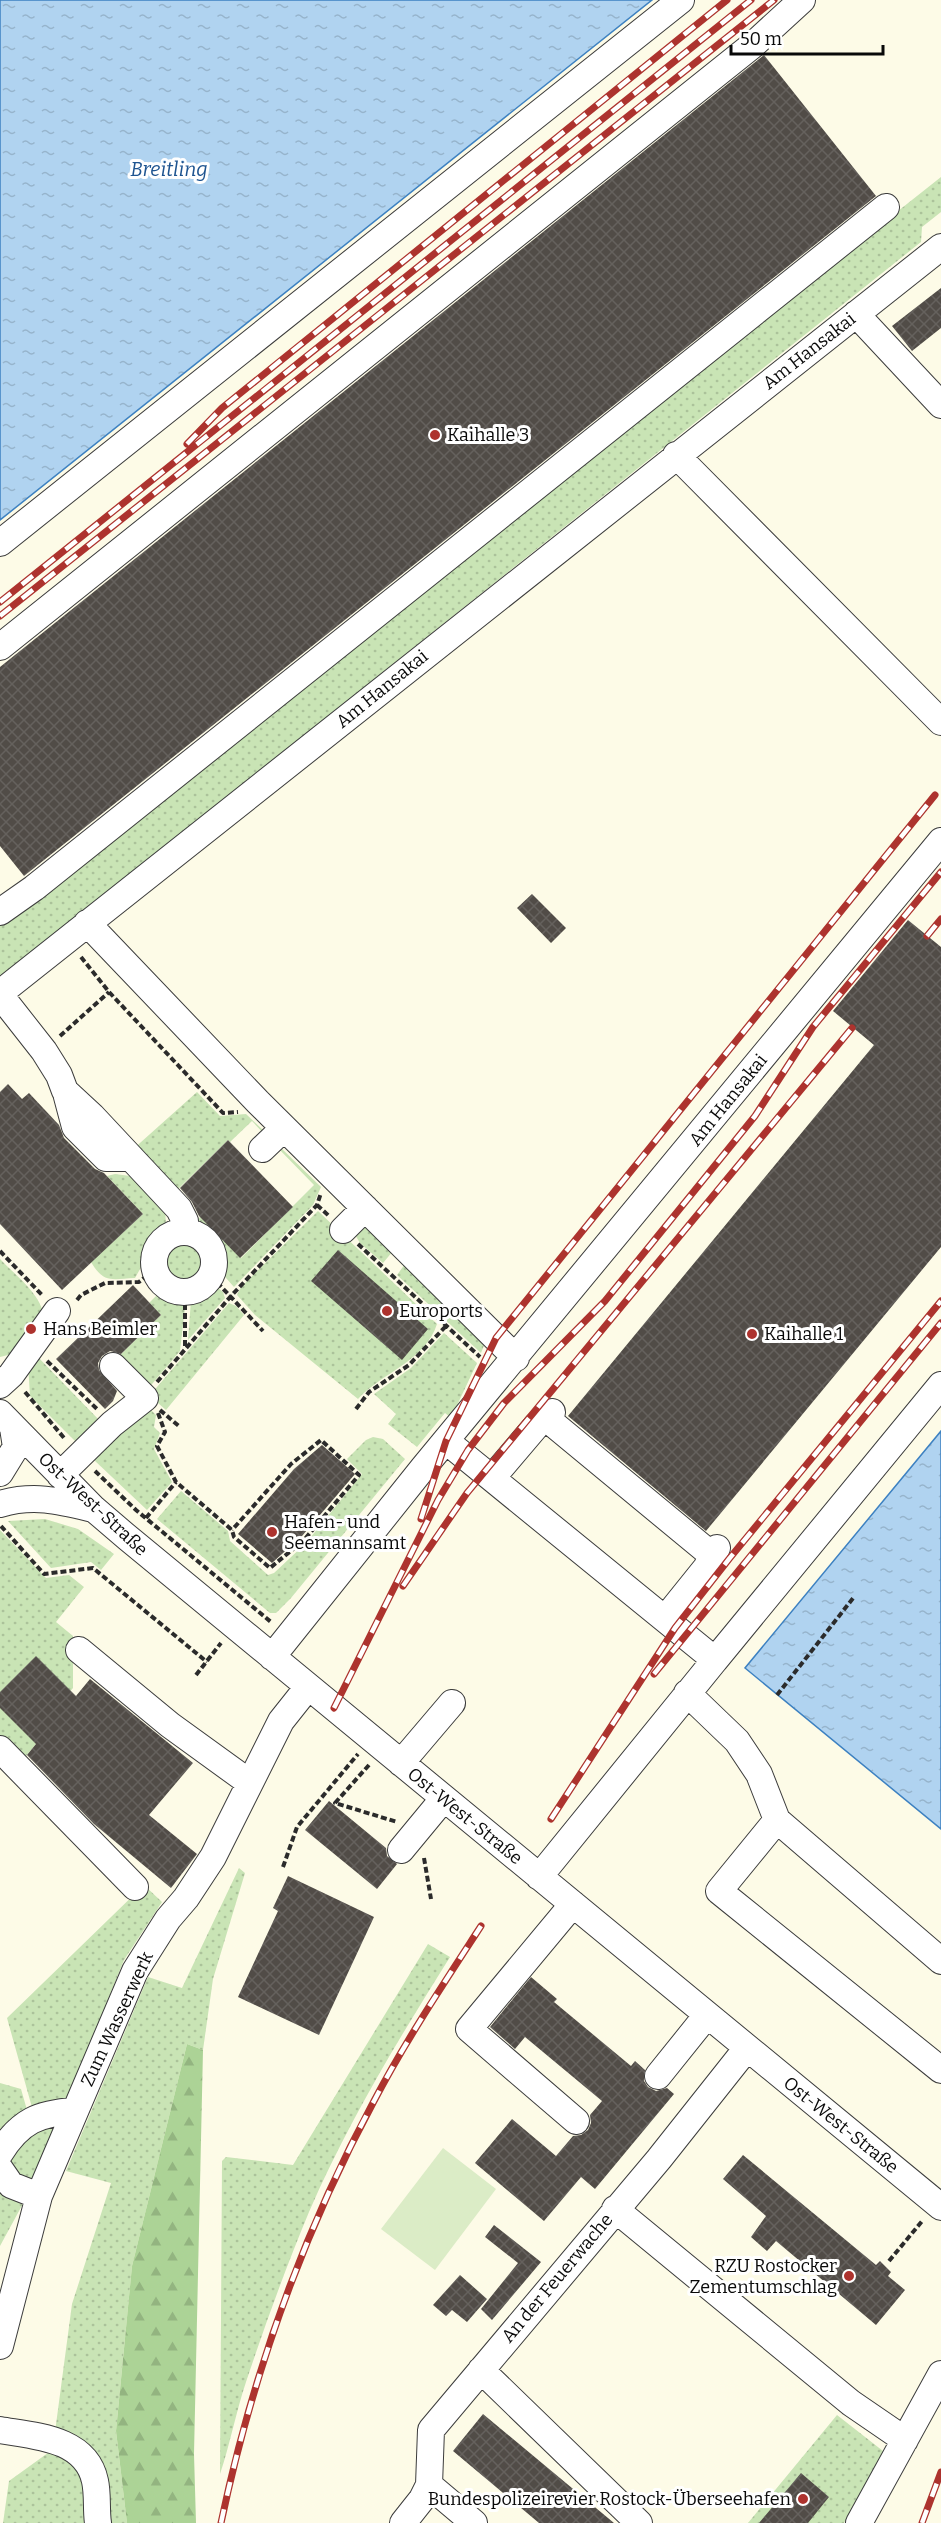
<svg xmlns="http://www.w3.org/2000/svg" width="941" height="2523" font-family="Bitter,serif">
  <defs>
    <pattern id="grass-dots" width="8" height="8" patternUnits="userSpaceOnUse" patternTransform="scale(1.5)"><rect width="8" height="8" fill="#c9e4b5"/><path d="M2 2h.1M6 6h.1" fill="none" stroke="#abc29a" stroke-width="1.8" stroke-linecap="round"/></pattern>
    <pattern id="forest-firs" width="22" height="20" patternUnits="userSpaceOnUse" patternTransform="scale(1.5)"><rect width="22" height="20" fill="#acd396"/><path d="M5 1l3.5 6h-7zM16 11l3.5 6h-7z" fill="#93b480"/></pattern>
    <pattern id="water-ripples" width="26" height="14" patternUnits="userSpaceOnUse" patternTransform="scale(1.5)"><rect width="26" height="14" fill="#b0d3f0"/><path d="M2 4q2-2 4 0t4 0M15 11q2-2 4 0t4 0" fill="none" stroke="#96b4cc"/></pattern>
    <pattern id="building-cross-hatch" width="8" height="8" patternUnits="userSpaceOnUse" patternTransform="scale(1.5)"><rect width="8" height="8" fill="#514c47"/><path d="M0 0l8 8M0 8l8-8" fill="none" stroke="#65615d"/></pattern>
  </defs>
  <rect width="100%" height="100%" fill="#fdfbe7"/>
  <path fill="url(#grass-dots)" d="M941 177V212L922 227 921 242 0 978V922Z
    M197 1092 220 1116 246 1114 267 1134 266 1136 252 1121 230 1142 228 1140 175 1192 131 1151Z
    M278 1145 321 1187 313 1205 234 1287 218 1269 221 1254 196 1224 200 1217 241 1258 314 1185 276 1146Z
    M115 1174 138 1177 165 1211 166 1223 135 1278C112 1279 104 1284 91 1262L143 1214 107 1176Z
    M318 1211 437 1324C425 1361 383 1372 358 1399L255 1315 237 1295 241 1287Z
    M363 1223 393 1251 383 1263 360 1243 354 1233Z
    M163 1263a22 22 0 1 1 44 0a22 22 0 1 1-44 0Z
    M0 1259C16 1276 40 1293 44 1316L12 1354 0 1357Z
    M405 1264 485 1343 481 1353 397 1275Z
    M212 1283 223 1292 225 1298 188 1340 191 1300Z
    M163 1289 178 1305 182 1303 185 1307 180 1351 147 1390 115 1360 161 1315 149 1303Z
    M229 1303 236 1306 244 1315 166 1410 151 1397V1394Z
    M444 1333 477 1363 451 1418 445 1413 417 1447 388 1424 396 1414 374 1394 411 1368Z
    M35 1354 101 1422 77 1443 30 1396 28 1364Z
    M146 1405 156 1415 154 1427 160 1433 154 1449 172 1482 147 1510 94 1460Z
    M373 1437 383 1439 405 1459 291 1598 276 1613H270L157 1519 181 1491 228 1531 230 1541 268 1575 274 1573 306 1543 362 1474 347 1459 366 1440Z
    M45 1519 78 1529 114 1554 101 1570 91 1562 51 1568 8 1521Z
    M0 1530 46 1578 69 1575 84 1587 56 1622 73 1636V1688L41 1727 45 1733 21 1762 0 1741Z
    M239 1868 245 1873 213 1979 203 2050 187 2044 132 2266 116 2431 127 2523H103L98 2470 55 2432 72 2304 111 2183 66 2171 148 1977 182 1988Z
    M144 1885 162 1902 124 1960 67 2101 33 2111 7 2018Z
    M428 1944 450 1957C398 2040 348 2122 309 2212 286 2267 265 2325 246 2382 236 2412 230 2444 220 2474L222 2161 226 2157 293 2165Z
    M0 2083 21 2089 27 2110 0 2136Z
    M57 2120 33 2185 5 2169 14 2145Z
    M0 2185 25 2200 0 2246Z
    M837 2415 883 2451 884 2454 844 2523H748Z
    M52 2450 70 2455 83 2474 90 2523H3L9 2481Z"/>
  <path fill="url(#forest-firs)" d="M187 2044 203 2050 194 2454 196 2523H127L116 2431 132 2266Z"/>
  <path fill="#dbecc6" d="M443 2148 496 2189 435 2270 381 2229Z"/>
  <path fill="url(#water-ripples)" stroke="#3d81c1" stroke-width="1.5" d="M0 0H652L0 520Z
    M941 1431V1829L745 1668Z"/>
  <path fill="url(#building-cross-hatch)" d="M764 55 876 196 24 876 0 846V667Z
    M941 288V328L912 351 892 326Z
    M532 894 566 928 551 943 517 908Z
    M908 920 941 947V1247L706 1531 568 1416 874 1045 833 1011Z
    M8 1084 22 1099 29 1093 59 1125 64 1138 95 1169 104 1173 143 1214 62 1290 0 1224V1092Z
    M228 1140 293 1207 240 1258 199 1216 192 1202 180 1188Z
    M338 1250 428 1329 402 1360 311 1281Z
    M133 1285 161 1315 121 1354 110 1351 102 1356 98 1363 99 1370 117 1391 113 1401 105 1409 56 1359Z
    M322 1445 355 1474 302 1536 272 1563 238 1534 294 1469Z
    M36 1656 76 1696 90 1679 193 1763 149 1815 197 1854 171 1888 94 1824 27 1755 36 1744 0 1708V1692Z
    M329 1801 386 1848 387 1856 397 1864 377 1889 305 1830Z
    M288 1876 374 1917 319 2035 238 1997 278 1911 273 1908Z
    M531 1977 557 1999 554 2002 631 2066 635 2061 645 2070 644 2081 648 2087 656 2091 667 2088 674 2094 595 2189 581 2177 544 2221 475 2163 512 2119 556 2156 573 2136 581 2135 588 2130 591 2123 590 2115 602 2101 525 2037 515 2049 490 2027Z
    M743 2155 876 2265 880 2261 891 2272 888 2276 905 2290 876 2325 776 2241 767 2251 751 2237 766 2216 723 2179Z
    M494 2225 541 2262 492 2320 481 2309 518 2263 485 2237Z
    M460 2275 487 2299 467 2322 452 2310 446 2316 433 2305Z
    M483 2414 614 2523H539L453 2451Z
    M801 2473 829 2497 808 2523H759Z"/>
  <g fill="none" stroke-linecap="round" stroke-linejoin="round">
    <g stroke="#3c3c3c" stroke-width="28">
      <path id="minor" d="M856 314 941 405
        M676 455 941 722
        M0 543 681 0
        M0 647 754 44 802 0
        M0 912 34 888 886 207
        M87 923 258 1102 516 1358
        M0 993 941 247
        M0 995 44 1051 59 1075 65 1091 92 1116 179 1209 185 1221 184 1231
        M66 1093 75 1127 106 1158H129
        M262 1149 284 1128
        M343 1230 365 1208
        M154 1262a30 30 0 1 1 60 0a30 30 0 1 1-60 0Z
        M0 1385 11 1375 57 1311
        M0 1413 94 1509 128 1538 941 2207
        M546 1418 713 1556
        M446 1441 715 1660 941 1385
        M0 1473 16 1447 13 1428
        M60 1475 112 1424 145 1398 113 1366
        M492 1478 537 1425 552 1412
        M0 1504C34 1494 60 1501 93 1509
        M665 1619 706 1568 717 1548
        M79 1650 170 1725 250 1783
        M272 1657 423 1468 941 841
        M687 1693 737 1741 759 1774 777 1820 941 1961
        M0 1749 135 1887
        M401 1763 452 1703
        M777 1820 719 1891 941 2070
        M401 1850 444 1798
        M539 1877 715 1660
        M573 1904 469 2029 576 2121
        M658 2076 707 2015
        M0 2153C20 2121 39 2113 75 2111
        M0 2169 11 2185 39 2196
        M615 2209 851 2403 905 2440
        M0 2346 39 2196 135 1971 168 1919 186 1898 213 1857 281 1721 308 1687
        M481 2370 639 2523
        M0 2430C35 2436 86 2438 95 2481 98 2494 96 2510 98 2523
        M429 2485 474 2523
        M403 2523 422 2499 429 2485 431 2430 659 2159 747 2048
        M859 2523 941 2374"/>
    </g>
    <path stroke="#2b2b2b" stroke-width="4" stroke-dasharray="6 3" stroke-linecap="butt" d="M81 957 109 992 223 1113 238 1112
      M60 1036 109 992
      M317 1205 329 1216
      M358 1244 480 1357
      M0 1251 43 1296
      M211 1276 263 1331
      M77 1300 81 1295 105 1283 139 1282 155 1269
      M185 1346V1292
      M47 1361 98 1410
      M157 1382 231 1296 317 1205 321 1193
      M25 1392 65 1439
      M356 1409 369 1392 409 1365 446 1326
      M160 1410 180 1427
      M158 1413 165 1432 157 1446 176 1482 232 1530 234 1537 270 1568 304 1540 359 1475 321 1440 291 1464 232 1530
      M95 1471 136 1510 271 1622
      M146 1518 176 1482
      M1 1526 44 1574 93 1568 207 1662
      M196 1675 221 1643
      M777 1695 854 1597
      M369 1765 335 1803 397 1822
      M424 1858 431 1899
      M283 1867 297 1827 358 1754
      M889 2261 923 2220"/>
    <use href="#minor" stroke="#fff" stroke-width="26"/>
    <g stroke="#ad332e" stroke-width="7">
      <path id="rail" d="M187 444 222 408 727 0
        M0 602 751 0
        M0 616 774 0
        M927 936 941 919
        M421 1519 446 1441 496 1338 935 795
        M403 1586 467 1493 852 1028
        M654 1674 941 1323
        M334 1708 438 1500 468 1450 504 1403 605 1301 755 1116 813 1027 941 872
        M551 1819 675 1628 729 1559 941 1301
        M221 2523C252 2376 303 2233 374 2101 406 2040 444 1983 481 1926
        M922 2523 941 2472"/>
    </g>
    <use href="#rail" stroke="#fff" stroke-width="4.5" stroke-dasharray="14" stroke-linecap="butt"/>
  </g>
  <g fill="#ad332e" stroke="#fff" stroke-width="2">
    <circle cx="435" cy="435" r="6"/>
    <circle cx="387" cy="1311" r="6"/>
    <circle cx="31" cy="1329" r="6"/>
    <circle cx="752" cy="1334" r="6"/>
    <circle cx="272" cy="1532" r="6"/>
    <circle cx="849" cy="2276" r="6"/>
    <circle cx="803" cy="2499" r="6"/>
  </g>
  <g text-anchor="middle" stroke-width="6" stroke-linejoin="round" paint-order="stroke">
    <g font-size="18" fill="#090909" stroke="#fff">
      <text transform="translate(809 351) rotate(-38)" y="6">Am Hansakai</text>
      <text transform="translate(382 689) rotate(-39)" y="6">Am Hansakai</text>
      <text transform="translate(728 1100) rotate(-51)" y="6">Am Hansakai</text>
      <text transform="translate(93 1504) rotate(43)" y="6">Ost-West-Straße</text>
      <text transform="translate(465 1816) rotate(39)" y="6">Ost-West-Straße</text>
      <text transform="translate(117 2019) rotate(-65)" y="6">Zum Wasserwerk</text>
      <text transform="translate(841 2125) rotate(39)" y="6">Ost-West-Straße</text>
      <text transform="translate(557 2278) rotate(-50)" y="6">An der Feuerwache</text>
    </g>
    <g font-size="18" fill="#090909" stroke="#fff" text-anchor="start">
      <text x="447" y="441">Kaihalle 3</text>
      <text x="399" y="1317">Euroports</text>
      <text x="43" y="1335">Hans Beimler</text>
      <text x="764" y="1340">Kaihalle 1</text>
      <text x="284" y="1528">Hafen- und<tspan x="284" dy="21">Seemannsamt</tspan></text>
      <text x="837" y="2272" text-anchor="end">RZU Rostocker<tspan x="837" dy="21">Zementumschlag</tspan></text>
      <text x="791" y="2505" text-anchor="end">Bundespolizeirevier Rostock-Überseehafen</text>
    </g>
    <g font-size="20" font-style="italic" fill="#1e5490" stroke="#fff">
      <text x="169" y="176">Breitling</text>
    </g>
  </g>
  <path d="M731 45v9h152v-9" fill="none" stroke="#090909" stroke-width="3"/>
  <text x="740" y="45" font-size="18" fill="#090909" stroke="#ffffff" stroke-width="4.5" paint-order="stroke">50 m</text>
</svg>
